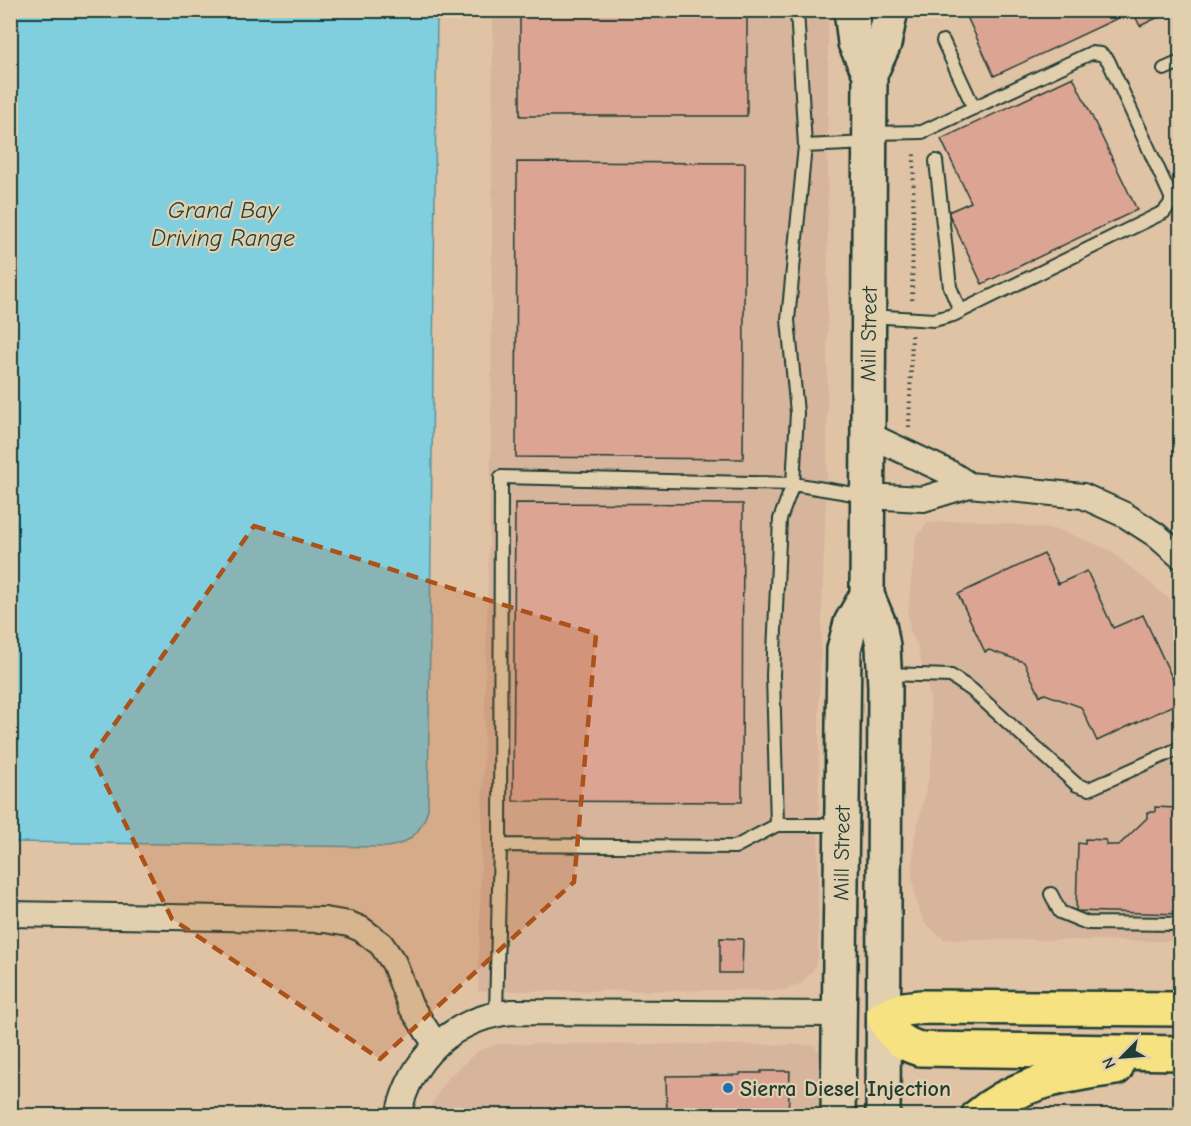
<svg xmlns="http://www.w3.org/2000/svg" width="1191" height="1126" font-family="'Comic Neue',sans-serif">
  <rect width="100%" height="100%" fill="#e0c2a5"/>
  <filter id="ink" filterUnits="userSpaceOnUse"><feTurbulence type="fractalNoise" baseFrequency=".0167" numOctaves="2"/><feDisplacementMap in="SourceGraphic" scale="12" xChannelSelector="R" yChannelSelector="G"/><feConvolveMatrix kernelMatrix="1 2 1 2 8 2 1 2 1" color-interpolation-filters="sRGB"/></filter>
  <g filter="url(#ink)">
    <path fill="#d7b49c" d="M493 11H828L827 463 819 702 818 956 813 970 802 983 784 990 478 991 491 456Z
      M970 520 1060 530 1109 550 1180 608V941L944 939 925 923 917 904 912 875 914 841 929 777 933 744 930 696 917 645 910 631 908 612 916 537 928 523Z
      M498 1044 814 1045 819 1053V1115L428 1116 430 1107 447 1079 478 1051Z"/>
    <path fill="#80cede" stroke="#59949a" stroke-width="1.5" d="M11 10 437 11 428 809C422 831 410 844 387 847L11 842Z"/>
    <path fill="#dca593" stroke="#1f3d34" stroke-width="1.5" d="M520 10H747V116H520Z
      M964 10H1132L1133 11 994 76Z
      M1132 10H1173L1140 26Z
      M1073 77 1137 210 982 284 948 212 971 202 941 139Z
      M517 162 745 163 743 459 516 457Z
      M515 503 743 504 742 802 513 801Z
      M1044 554 1058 584 1087 571 1113 628 1143 615 1180 695V702L1097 741 1081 707 1045 694 1040 696 1024 662 989 650 985 652 958 594Z
      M1155 807 1176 808 1175 813H1180V914L1076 911 1078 843 1085 844V839L1106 840V845H1119L1147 818V812H1155Z
      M720 938 743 939 742 973H720Z
      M761 1071H790L788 1116H667L666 1076 740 1075V1073H761Z"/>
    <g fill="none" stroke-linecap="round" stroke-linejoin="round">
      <g stroke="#1f3d34" stroke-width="16">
        <path id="lane" d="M797 10 805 146
          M943 41 974 108
          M1164 69 1180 62
          M936 161 950 287 960 311
          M869 316 934 320 953 315 1164 212 1171 203V197L1108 60 1101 54 1091 53 922 132 871 133
          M866 496 793 484 797 413 788 320 805 146 868 143
          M886 674 951 676 972 690 1077 785 1089 789 1180 748
          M500 845 735 847 777 825H840
          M1051 894 1060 912 1087 923 1180 924
          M496 1014 500 845 501 477 793 484 780 519 773 675 777 825"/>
      </g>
      <g stroke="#1f3d34" stroke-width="28">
        <path id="street" d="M867 434 952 474 969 485
          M866 496 923 499 969 485 1083 496 1125 515 1156 535 1180 556
          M10 914 325 920 349 924 361 929 381 944 394 963 410 1005 436 1045
          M398 1116C410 1058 453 1018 512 1012L839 1014"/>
      </g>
      <g stroke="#1f3d34" stroke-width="38">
        <path id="secondary" d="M851 10 855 43 870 74
          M838 1116 844 649 851 623 867 595
          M883 1116 885 687 883 646 879 624 867 595 870 74 884 44 891 10"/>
      </g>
      <g stroke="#1f3d34" stroke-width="38">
        <path id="highway" d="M1180 1009 921 1007 904 1009 884 1017C891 1035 902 1044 920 1049L1180 1053
          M978 1116C1018 1082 1066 1075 1116 1068"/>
      </g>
      <path stroke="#1f3d34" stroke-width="4" stroke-dasharray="1.5 4.5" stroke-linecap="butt" d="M912 300 914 154
        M909 427 912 335"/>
      <use href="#lane" stroke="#e2cfad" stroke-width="12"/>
      <use href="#street" stroke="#e2cfad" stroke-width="24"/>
      <use href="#secondary" stroke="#e2cfad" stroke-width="33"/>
      <use href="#highway" stroke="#f6e281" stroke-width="33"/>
    </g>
  </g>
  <path fill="#ac5118" fill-opacity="0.2" stroke="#ac5118" stroke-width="4.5" stroke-dasharray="12 8" stroke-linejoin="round" d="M254 526 596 634 574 882 380 1059 172 919 92 756Z"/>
  <circle fill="#1f6fb2" stroke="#e2cfad" stroke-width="2" cx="728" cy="1088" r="6"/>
  <g text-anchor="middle" stroke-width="4.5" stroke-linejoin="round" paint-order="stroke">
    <g font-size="22" fill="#1f3d34" stroke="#e2cfad">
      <text transform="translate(868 334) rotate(-89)" y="8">Mill Street</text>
      <text transform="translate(841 853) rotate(-89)" y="8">Mill Street</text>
    </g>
    <g font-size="22" font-weight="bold" fill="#1f3d34" stroke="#e2cfad" text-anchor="start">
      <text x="740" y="1096">Sierra Diesel Injection</text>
    </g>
    <g font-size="24" font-style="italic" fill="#24443c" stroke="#e2cfad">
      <text x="223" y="218">Grand Bay<tspan x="223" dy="28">Driving Range</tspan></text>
    </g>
  </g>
  <rect width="1191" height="1126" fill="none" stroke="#e2cfad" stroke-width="36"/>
  <rect x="18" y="18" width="1155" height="1090" fill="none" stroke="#1f3d34" stroke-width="2" filter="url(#ink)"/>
  <g transform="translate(1122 1057) rotate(245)" stroke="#e2cfad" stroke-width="4.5" paint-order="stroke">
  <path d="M0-4.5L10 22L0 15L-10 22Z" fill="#1f3d34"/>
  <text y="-9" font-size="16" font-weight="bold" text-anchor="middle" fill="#1f3d34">N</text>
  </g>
</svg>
